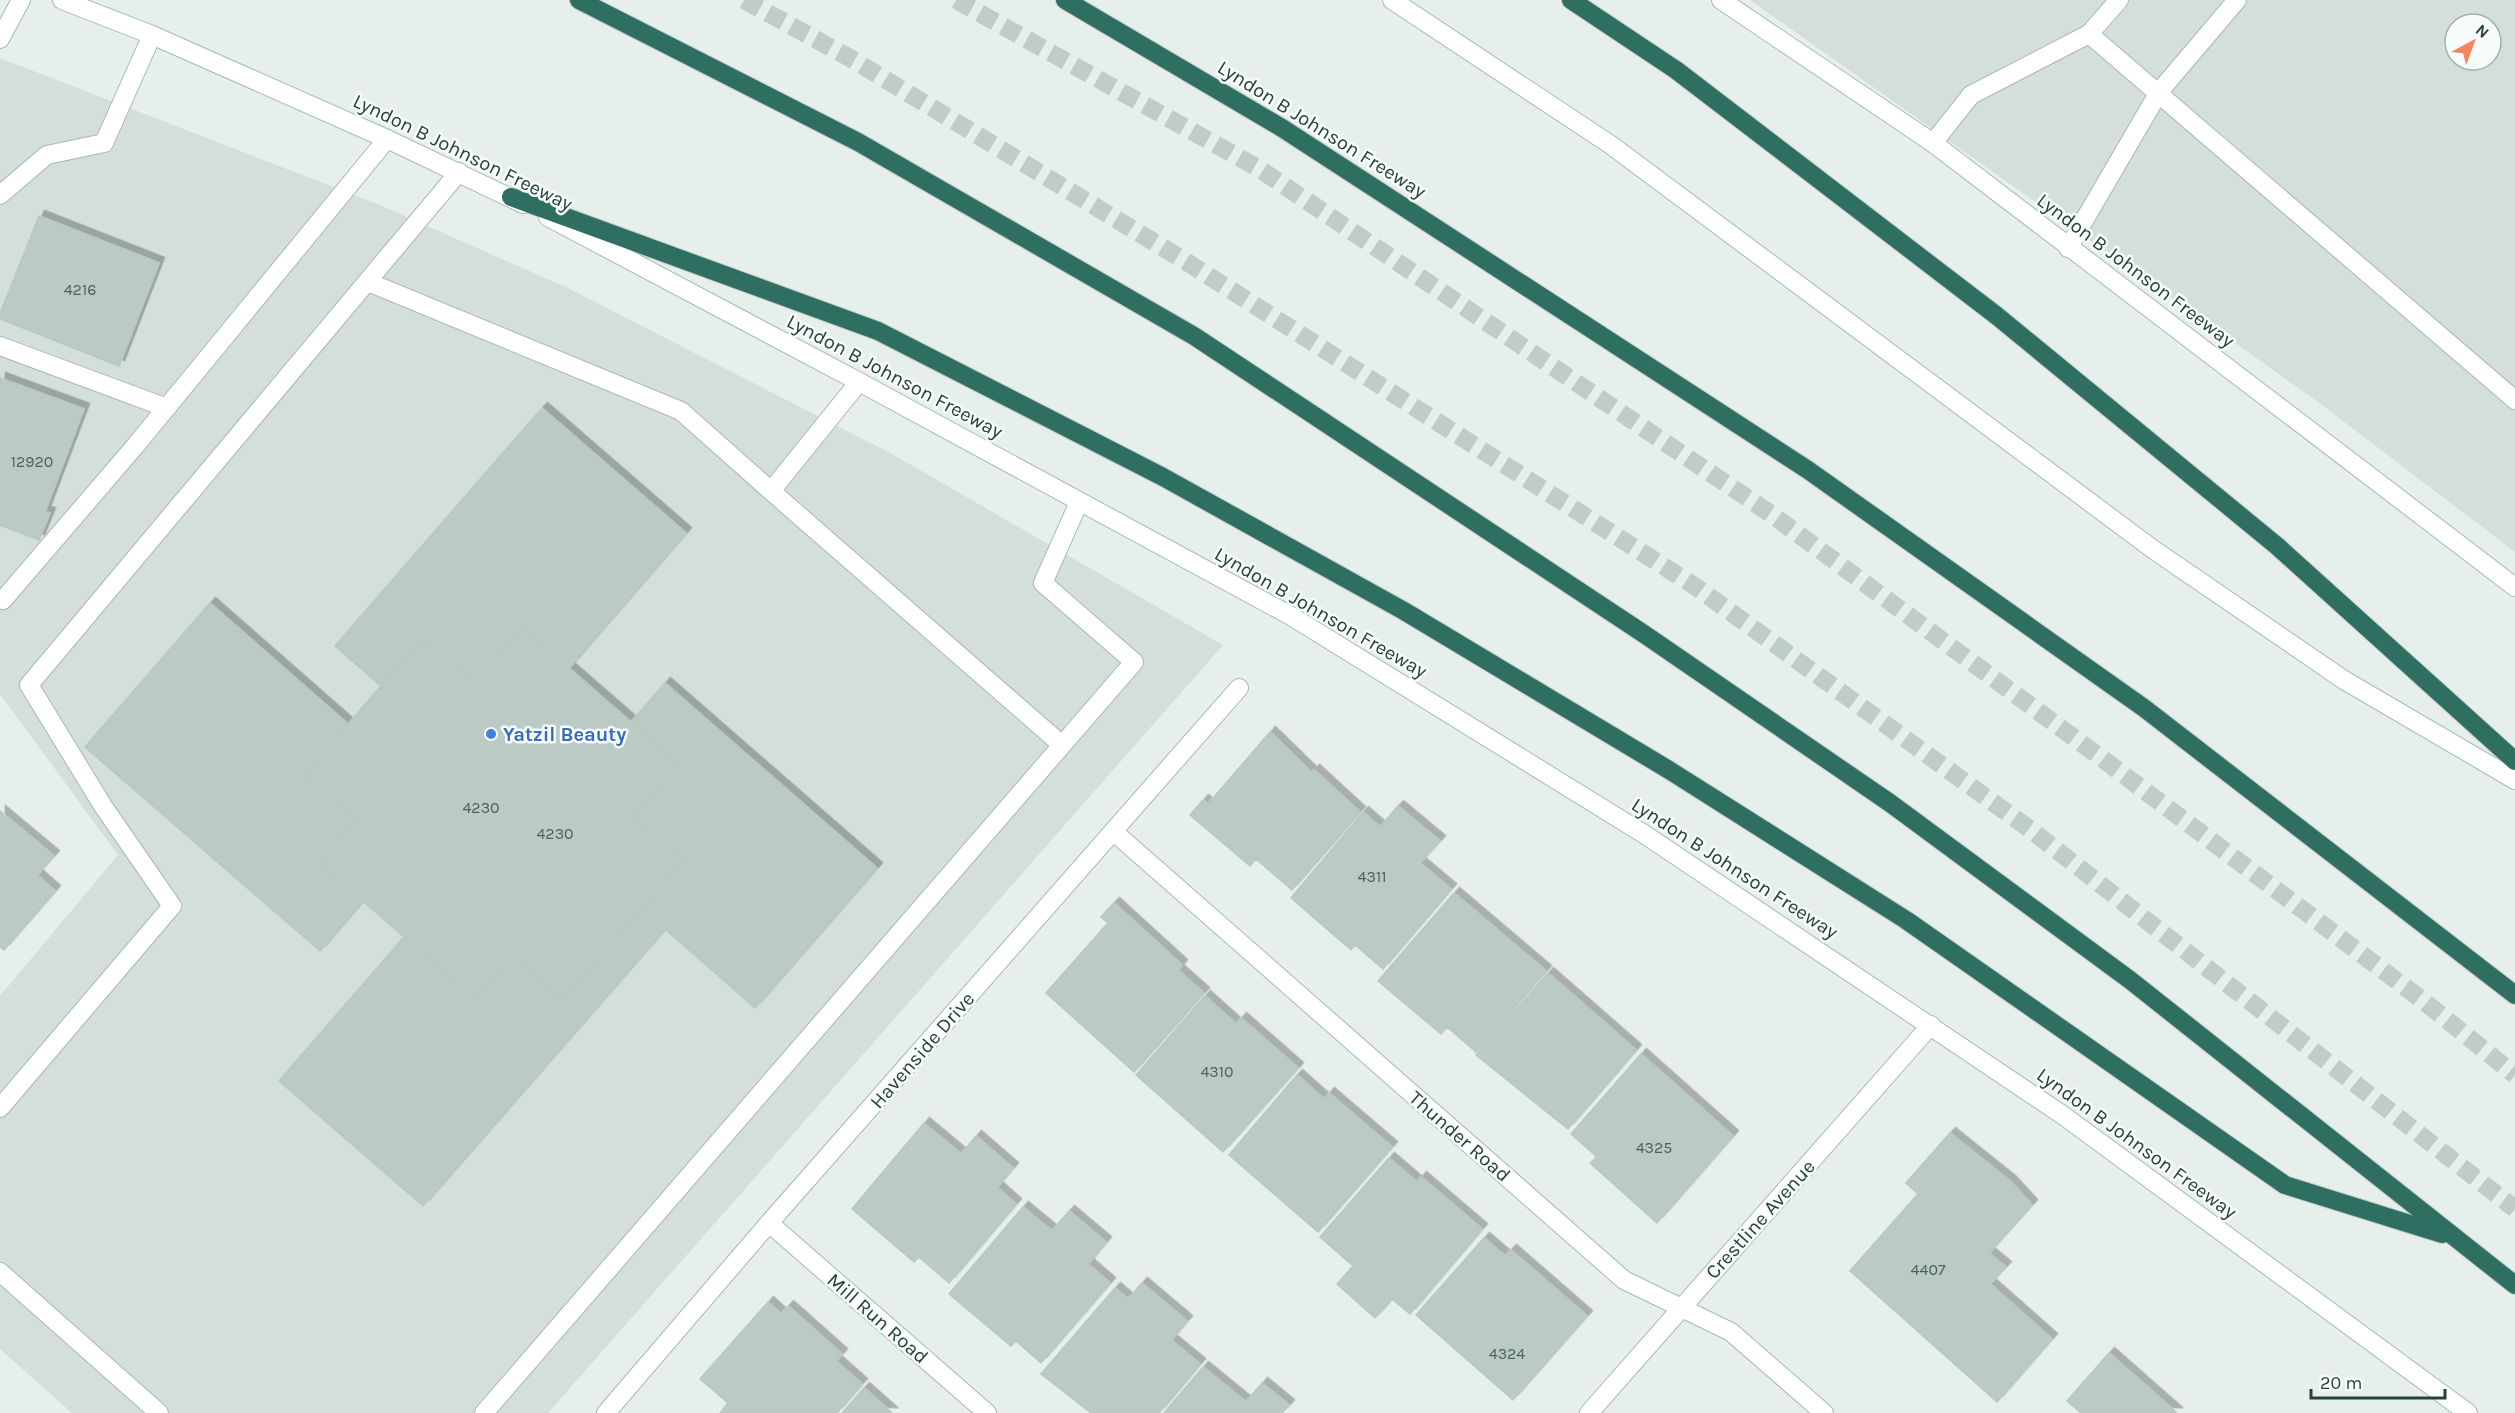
<svg xmlns="http://www.w3.org/2000/svg" width="2515" height="1413" font-family="Karla,sans-serif">
  <defs>
    <filter id="shadow"><feDropShadow dx="5.5" dy="-5.5" stdDeviation="0" flood-color="#0004"/></filter>
  </defs>
  <rect width="100%" height="100%" fill="#e6efeb"/>
  <path fill="#d4dfda" fill-rule="evenodd" d="M1750 0H2515V552L2314 399ZM2455 24H2491V60H2455Z
    M0 58 375 203 568 288 892 454 1223 645 548 1413H72L0 1349V996L118 855 0 694Z"/>
  <path fill="#bbcac4" stroke="#b8c9c2" stroke-width="1.5" filter="url(#shadow)" d="M39 216 159 263 119 366 0 319V314Z
    M0 378 84 409 45 512 50 513 39 540 0 525Z
    M542 408 686 533 569 668 631 722 665 683 877 868 755 1008 665 929 423 1206 279 1081 404 937 363 901 320 951 85 747 210 603 348 724 381 686 335 646Z
    M523 628 679 764 633 816 684 860 563 1000 512 956 475 998 319 863 356 820 304 775 423 638 475 683Z
    M1270 732 1312 773 1314 770 1360 812 1292 890 1256 859 1250 866 1190 815 1203 800 1208 804Z
    M1398 806 1440 841 1420 863 1451 889 1383 969 1355 945 1351 950 1291 898 1363 812 1380 827Z
    M0 811 54 856 37 875 55 891 4 950 0 947Z
    M1454 893 1546 971 1476 1052 1447 1027 1441 1034 1378 981Z
    M1114 903 1182 965 1178 970 1204 993 1134 1072 1046 993 1108 923 1101 917Z
    M1548 973 1636 1050 1568 1129 1476 1055Z
    M1205 996 1236 1024 1241 1018 1298 1068 1223 1152 1136 1075Z
    M1641 1054 1733 1136 1657 1223 1590 1163 1597 1157 1571 1134Z
    M1297 1075 1324 1099 1329 1093 1392 1147 1318 1232 1229 1155Z
    M924 1123 961 1154 976 1136 1013 1168 997 1187 1016 1204 949 1283 919 1257 914 1262 852 1209Z
    M1950 1133 2010 1181 2032 1205 1989 1253 2006 1267 1990 1284 2052 1339 1997 1402 1850 1271 1918 1194 1906 1183Z
    M1389 1158 1417 1182 1421 1177 1482 1229 1410 1314 1392 1299 1375 1318 1337 1284 1353 1266 1320 1237Z
    M1023 1207 1052 1231 1069 1211 1106 1242 1088 1264 1110 1283 1041 1363 1016 1341 1011 1346 949 1294Z
    M1484 1238 1505 1256 1511 1250 1587 1316 1513 1400 1416 1315Z
    M1142 1283 1187 1321 1171 1340 1200 1364 1159 1413H1091L1041 1374 1115 1288 1128 1299Z
    M768 1302 781 1314 788 1306 842 1354 836 1361 862 1384 837 1413H720L728 1403 700 1379Z
    M2109 1353 2177 1413H2081L2067 1401Z
    M1203 1367 1246 1402 1262 1383 1289 1405 1282 1413H1164Z
    M864 1388 892 1413H842Z"/>
  <g fill="none" stroke-linecap="round" stroke-linejoin="round">
    <path stroke="#bfccc8" stroke-width="18" stroke-dasharray="18 9" stroke-linecap="butt" d="M744 0 850 58 1190 264 1696 587 2031 830 2515 1209
      M956 0 1258 168 1771 514 2100 757 2421 999 2515 1075"/>
    <g stroke="#a8b8b2" stroke-width="20">
      <path id="lane" d="M2089 34 2515 400
        M0 39 21 0
        M1933 143 1971 95 2089 34 2119 0
        M0 195 47 155 104 143 152 35
        M2068 248 2159 92 2237 0
        M368 282 681 411 771 491 859 382
        M0 346 167 408
        M771 491 1062 745
        M0 599 3 600 136 445 387 139
        M0 1108 172 906 103 806 29 685 459 172
        M0 1272 159 1413
        M484 1413 1134 662 1043 583 1079 502"/>
    </g>
    <g stroke="#a8b8b2" stroke-width="20">
      <path id="street" d="M1114 832 1624 1280 1731 1332 1824 1413
        M769 1223 987 1413
        M606 1413 769 1223 1239 688
        M1589 1413 1931 1025"/>
    </g>
    <g stroke="#a4bbb3" stroke-width="20">
      <path id="secondary" d="M62 0 152 35 387 139 523 204
        M1392 0 1611 145 2154 550 2344 680 2515 780
        M1721 0 1933 143 2515 587
        M548 217 850 377 1291 616 1644 834 2064 1116 2468 1413"/>
    </g>
    <g stroke="#c2cac8" stroke-width="20">
      <path id="highway" d="M579 0 858 142 1194 336 1644 634 1890 803 2130 980 2515 1285
        M1065 0 1282 128 1808 470 2144 708 2515 995
        M1571 0 1676 70 1997 316 2277 546 2515 761
        M511 197 878 331 1163 477 1404 611 1669 770 1906 920 2285 1185 2442 1234"/>
    </g>
    <use href="#lane" stroke="#fff" stroke-width="18"/>
    <use href="#street" stroke="#fff" stroke-width="18"/>
    <use href="#secondary" stroke="#fff" stroke-width="18"/>
    <use href="#highway" stroke="#2f6f62" stroke-width="18"/>
  </g>
  <circle fill="#3f7fe0" stroke="#f7fbf9" stroke-width="2" cx="491" cy="734" r="6"/>
  <g text-anchor="middle" stroke-width="5" stroke-linejoin="round" paint-order="stroke">
    <g font-size="16" fill="#4a645c">
      <text x="80" y="295">4216</text>
      <text x="32" y="467">12920</text>
      <text x="481" y="813">4230</text>
      <text x="555" y="839">4230</text>
      <text x="1372" y="882">4311</text>
      <text x="1217" y="1077">4310</text>
      <text x="1654" y="1153">4325</text>
      <text x="1928" y="1275">4407</text>
      <text x="1507" y="1359">4324</text>
    </g>
    <g font-size="20" fill="#24423a" stroke="#f7fbf9">
      <text transform="translate(1322 129) rotate(32)" y="7">Lyndon B Johnson Freeway</text>
      <text transform="translate(463 152) rotate(26)" y="7">Lyndon B Johnson Freeway</text>
      <text transform="translate(2136 270) rotate(37)" y="7">Lyndon B Johnson Freeway</text>
      <text transform="translate(895 376) rotate(28)" y="7">Lyndon B Johnson Freeway</text>
      <text transform="translate(1321 612) rotate(30)" y="7">Lyndon B Johnson Freeway</text>
      <text transform="translate(1735 868) rotate(33)" y="7">Lyndon B Johnson Freeway</text>
      <text transform="translate(922 1050) rotate(-49)" y="7">Havenside Drive</text>
      <text transform="translate(1460 1136) rotate(41)" y="7">Thunder Road</text>
      <text transform="translate(2137 1143) rotate(36)" y="7">Lyndon B Johnson Freeway</text>
      <text transform="translate(1760 1219) rotate(-48)" y="7">Crestline Avenue</text>
      <text transform="translate(878 1318) rotate(41)" y="7">Mill Run Road</text>
    </g>
    <g font-size="20" font-weight="bold" fill="#366cbe" stroke="#f7fbf9" text-anchor="start">
      <text x="503" y="741">Yatzil Beauty</text>
    </g>
  </g>
  <g transform="translate(2473 42) rotate(41)"><circle r="28" fill="#f7fbf9" stroke="#a3b1ad" stroke-width="1.5"/>
  <path d="M0-4.5L10 22L0 15L-10 22Z" fill="#f4845f"/>
  <text y="-9" font-size="16" font-weight="bold" text-anchor="middle" fill="#24423a">N</text>
  </g>
  <path d="M2311 1389v9h134v-9" fill="none" stroke="#24423a" stroke-width="3"/>
  <text x="2320" y="1389" font-size="18" fill="#24423a" stroke="#f7fbf9" stroke-width="4.5" paint-order="stroke">20 m</text>
</svg>
